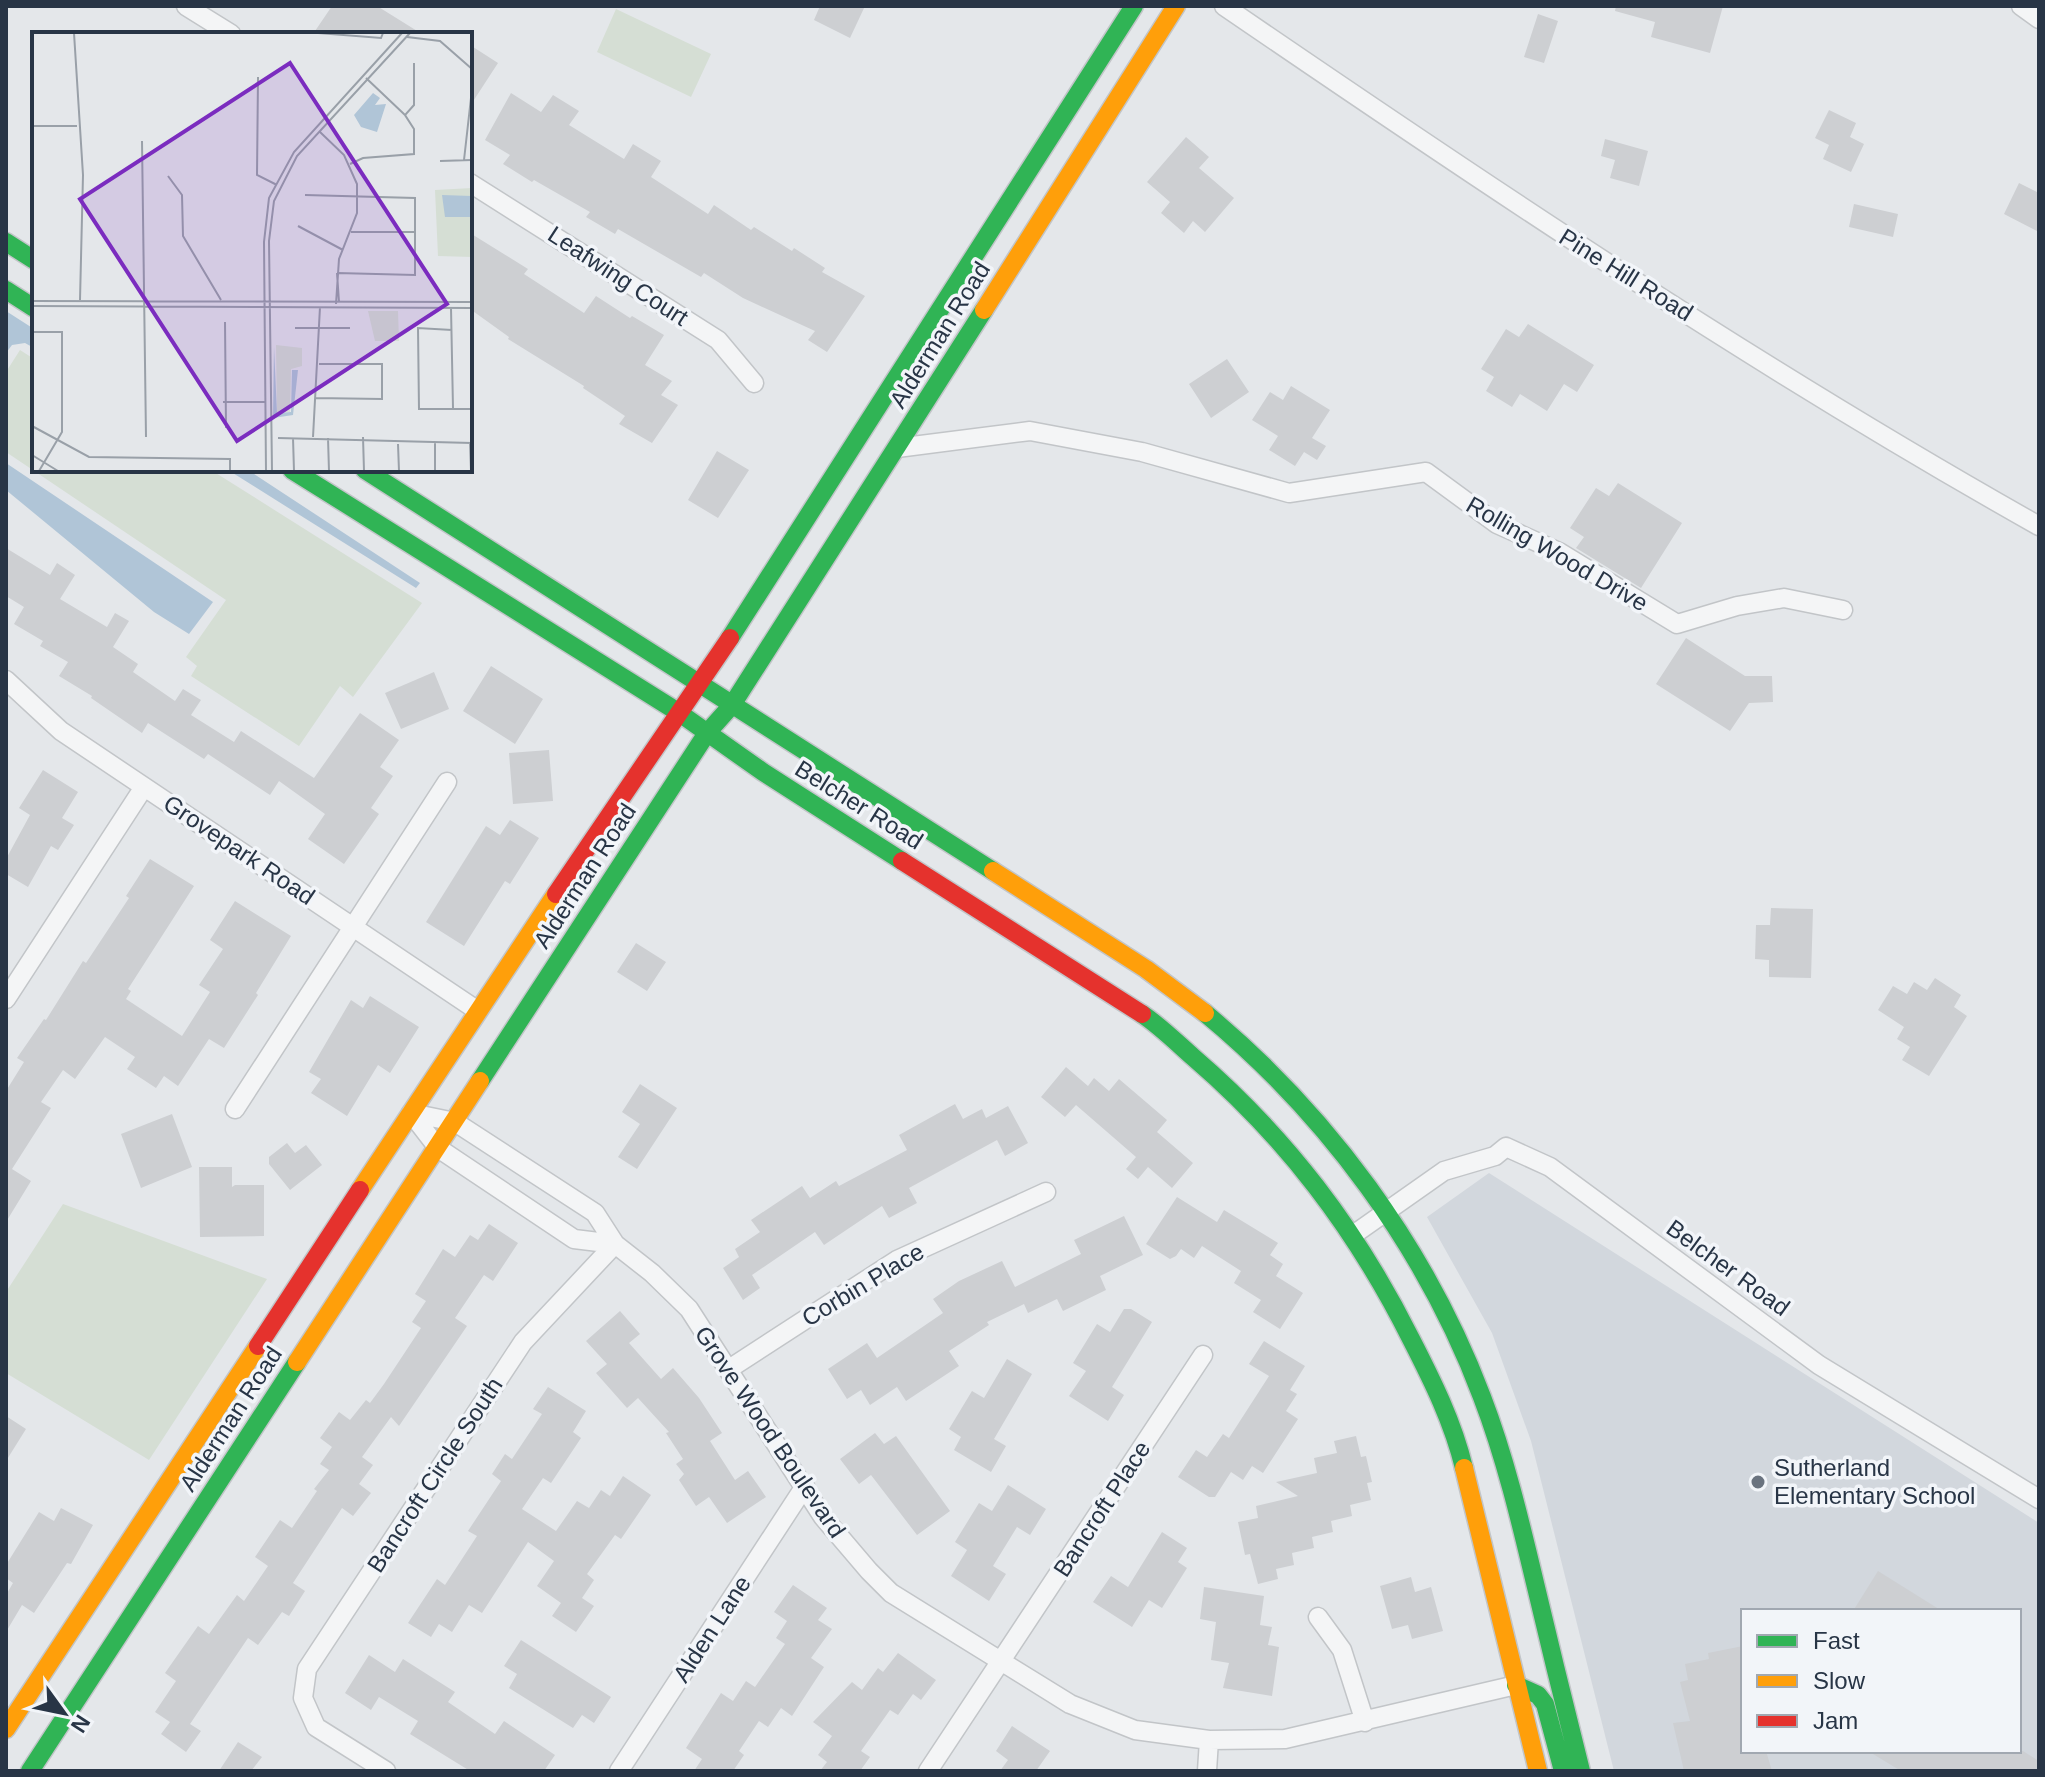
<svg xmlns="http://www.w3.org/2000/svg" width="2045" height="1777" font-family="Arial,sans-serif">
  <rect width="100%" height="100%" fill="#e4e7ea"/>
  <path fill="#d2d7dd" fill-rule="evenodd" d="M1489 1173 2039 1523V1771H1614L1531 1441 1492 1333 1427 1217ZM1743 1611H2019V1751H1743Z"/>
  <path fill="#d5ded4" d="M616 9 711 54 691 97 597 52Z
    M20 350 34 359V470H211L422 603 353 697 340 686 299 746 191 676 197 666 186 657 226 600 6 452V372Z
    M63 1204 267 1279 149 1460 6 1373V1292Z"/>
  <path fill="#b0c5d7" d="M6 311 34 329V348L25 343 12 345 6 353Z
    M6 463 213 602 189 634 154 612 6 490Z
    M228 470H248L420 583 416 588Z"/>
  <path fill="#cdcfd2" d="M332 6H377L422 34H313Z
    M820 6H865L850 38 814 20Z
    M1616 6H1723L1710 53 1651 37 1655 22 1615 11Z
    M1538 14 1558 21 1544 63 1524 57Z
    M470 45 498 63 470 106Z
    M511 93 541 112 553 95 579 111 569 125 624 159 633 144 661 161 651 177 708 214 714 205 751 230 754 227 792 251 794 248 825 268 822 272 865 296 827 352 808 340 815 331 743 298 704 273 701 277 618 229 615 234 586 217 590 212 534 180 532 182 503 164 510 155 485 140Z
    M1829 110 1856 123 1850 137 1864 144 1851 172 1823 159 1829 145 1815 138Z
    M1186 137 1209 157 1199 168 1234 198 1205 232 1193 221 1184 233 1161 213 1170 202 1147 182Z
    M1605 139 1648 151 1639 186 1610 178 1615 160 1601 156Z
    M2019 183 2039 193V232L2004 214Z
    M1854 204 1898 214 1893 237 1849 227Z
    M470 233 528 269 524 274 584 313 596 296 630 318 632 316 664 335 645 365 672 381 661 395 678 405 652 443 619 424 625 416 583 388 584 386 508 339 509 337 470 309Z
    M1528 324 1594 365 1577 392 1564 384 1547 411 1520 394 1512 407 1486 391 1494 377 1481 369 1506 329 1519 337Z
    M1227 359 1249 392 1211 418 1189 384Z
    M1291 386 1330 410 1312 438 1326 446 1317 460 1304 452 1295 466 1269 450 1278 436 1252 420 1270 392 1283 400Z
    M717 451 749 470 718 518 688 500Z
    M1618 483 1682 523 1641 588 1576 548 1584 537 1570 528 1596 488 1609 496Z
    M6 548 50 575 57 563 75 575 60 599 107 627 115 613 129 621 113 647 138 664 133 672 175 701 183 689 201 700 191 715 234 742 241 731 314 778 360 713 399 740 380 767 393 776 371 808 379 814 344 864 308 839 325 814 279 781 270 795 208 754 204 759 148 723 142 733 91 698 92 696 59 676 68 662 40 646 43 641 14 624 24 607 6 596Z
    M1686 638 1745 676H1772L1773 702 1749 703 1730 731 1656 684Z
    M491 666 543 699 515 744 463 711Z
    M434 672 449 709 401 729 385 693Z
    M549 750 553 801 513 804 509 753Z
    M43 770 78 792 62 818 74 825 58 850 51 846 28 887 6 874V859L30 815 19 808Z
    M510 820 539 838 510 884 505 881 464 946 426 922 486 826 500 835Z
    M150 859 194 886 128 989 131 991 126 999 182 1036 210 992 199 985 223 949 210 940 235 901 291 936 256 993 258 995 224 1048 209 1039 178 1086 164 1076 156 1088 127 1069 135 1057 105 1037 75 1079 63 1070 41 1102 51 1108 12 1169 31 1181 6 1222V1091L24 1062 17 1058 44 1019 46 1020 83 961 86 963 129 898 126 896Z
    M1771 908 1813 909 1811 978 1769 977V960L1755 959 1756 925H1770Z
    M636 943 666 962 647 991 617 972Z
    M1935 978 1961 995 1954 1007 1967 1016 1929 1076 1902 1060 1910 1047 1897 1039 1904 1027 1878 1010 1893 986 1907 994 1914 982 1927 990Z
    M370 996 419 1027 390 1073 378 1065 347 1116 311 1093 321 1079 309 1072 351 1000 363 1008Z
    M1066 1067 1088 1086 1094 1078 1109 1091 1119 1079 1167 1120 1157 1132 1193 1163 1172 1188 1148 1167 1138 1179 1126 1169 1136 1157 1076 1105 1065 1117 1041 1097Z
    M640 1084 677 1108 637 1169 618 1157 640 1124 622 1112Z
    M955 1104 963 1119 982 1109 986 1118 1008 1106 1028 1143 1005 1156 997 1140 909 1188 917 1203 889 1218 882 1206 824 1245 815 1232 752 1275 760 1288 743 1300 723 1268 739 1257 735 1249 760 1232 751 1220 802 1186 810 1198 836 1181 839 1186 907 1150 899 1135Z
    M172 1114 192 1167 141 1188 121 1134Z
    M287 1143 295 1153 306 1145 322 1165 290 1190 269 1164V1157Z
    M199 1167H232V1187L235 1185H264V1236L200 1237Z
    M1177 1197 1217 1222 1224 1210 1278 1243 1270 1255 1283 1264 1276 1276 1303 1293 1280 1329 1253 1312 1261 1300 1234 1283 1241 1271 1202 1246 1194 1258 1181 1249 1176 1256 1170 1259 1146 1244Z
    M1124 1216 1143 1255 1100 1276 1106 1290 1063 1311 1057 1299 1028 1313 1024 1304 987 1322 989 1325 949 1351 959 1366 906 1401 897 1387 870 1405 861 1390 847 1399 828 1369 867 1343 877 1358 943 1313 933 1299 959 1281 1002 1261 1015 1287 1081 1254 1074 1240Z
    M489 1224 518 1243 493 1281 484 1275 455 1318 467 1326 399 1426 391 1417 362 1457 373 1465 359 1484 371 1493 353 1516 342 1508 293 1583 305 1591 289 1616 282 1612 258 1645 248 1638 190 1724 201 1731 186 1752 161 1734 170 1722 155 1712 176 1681 165 1673 198 1626 209 1634 237 1595 244 1601 268 1566 255 1557 280 1520 292 1528 317 1491 314 1489 329 1470 320 1464 332 1447 320 1438 339 1412 350 1420 366 1400 370 1403 384 1384 421 1328 412 1322 426 1301 415 1294 443 1249 455 1257 470 1235 478 1240Z
    M1124 1309H1131L1152 1322 1112 1387 1124 1395 1108 1421 1069 1396 1086 1371 1073 1363 1097 1324 1110 1332Z
    M620 1311 640 1334 629 1343 661 1379 673 1368 699 1398 722 1433 710 1441 735 1480 748 1471 766 1497 727 1523 709 1497 696 1506 679 1480 684 1474 676 1464 683 1459 666 1433 669 1432 638 1398 627 1408 596 1373 607 1364 586 1341Z
    M1264 1341 1305 1366 1290 1390 1297 1394 1286 1411 1298 1419 1263 1473 1252 1466 1243 1480 1231 1472 1215 1497H1209L1178 1477 1196 1450 1207 1457 1223 1434 1229 1438 1269 1376 1249 1364Z
    M1007 1359 1032 1374 994 1439 1006 1446 991 1472 954 1450 961 1437 949 1429 972 1391 984 1398Z
    M548 1387 586 1411 573 1432 581 1438 551 1483 543 1478 522 1509 556 1531 577 1501 589 1508 601 1490 610 1496 623 1476 651 1495 621 1539 615 1535 587 1574 594 1580 582 1598 594 1606 576 1632 552 1616 561 1603 537 1586 554 1561 528 1542 482 1613 469 1605 452 1632 439 1624 431 1637 408 1623 437 1579 445 1585 477 1536 468 1531 501 1481 492 1474 505 1454 512 1459 542 1414 533 1409Z
    M6 1416 26 1429 6 1461Z
    M875 1433 884 1444 896 1436 950 1511 917 1535 871 1475 859 1484 840 1459Z
    M1356 1436 1361 1457 1366 1456 1372 1482 1367 1483 1371 1500 1350 1505 1352 1516 1331 1521 1333 1532 1312 1537 1314 1548 1292 1553 1294 1565 1276 1569 1278 1579 1258 1584 1250 1554 1245 1555 1238 1522 1258 1518 1256 1506 1298 1496 1276 1482 1317 1473 1314 1458 1337 1453 1334 1441Z
    M1008 1485 1046 1509 1030 1535 1017 1527 993 1566 1006 1574 989 1601 951 1576 967 1550 955 1542 979 1503 992 1511Z
    M61 1508 93 1525 71 1564 67 1563 34 1613 22 1605 6 1632V1595L13 1583 6 1578V1565L39 1512 54 1521Z
    M1162 1532 1187 1548 1178 1562 1187 1568 1162 1608 1149 1600 1132 1627 1093 1602 1111 1576 1128 1587Z
    M1878 1571 1942 1611H1853Z
    M1411 1577 1415 1592 1431 1587 1443 1631 1412 1639 1408 1625 1392 1629 1380 1586Z
    M793 1585 827 1608 818 1620 832 1629 811 1658 824 1667 792 1716 781 1708 768 1727 759 1721 739 1751 744 1755 733 1771H694L702 1759 686 1748 721 1693 733 1701 746 1681 755 1687 785 1644 776 1638 787 1621 774 1612Z
    M1204 1587 1264 1596 1260 1625 1272 1627 1268 1645 1279 1647 1272 1696 1223 1688 1229 1663 1211 1660 1216 1622 1200 1619Z
    M521 1640 611 1697 594 1723 582 1715 573 1728 509 1688 517 1674 504 1666Z
    M1743 1646V1751H1766L1772 1771H1684L1673 1723 1690 1721 1680 1682 1688 1680 1685 1664 1709 1659 1708 1653Z
    M898 1653 936 1680 921 1700 913 1694 898 1715 890 1710 861 1751 870 1757 860 1771H820L827 1762 818 1755 832 1736 813 1722 852 1682 862 1690 878 1668 883 1672Z
    M369 1655 395 1672 403 1659 455 1692 448 1702 495 1734 504 1721 555 1755 544 1771H470L410 1734 418 1721 379 1697 371 1710 345 1693Z
    M1012 1726 1050 1751 1036 1771H1000L1008 1760 996 1751Z
    M238 1742 262 1757 251 1771H219Z
    M1868 1751H2023L2039 1761V1771H1901Z"/>
  <g fill="none" stroke-linecap="round" stroke-linejoin="round">
    <g stroke="#c2c5c8" stroke-width="21">
      <path id="street" d="M186 6 231 34
        M1224 6C1490 188 1758 368 2039 526
        M2021 6 2039 19
        M470 183 718 340 754 383
        M897 448 1030 431 1142 452 1289 493 1426 472 1497 524 1559 552 1677 624 1737 606 1784 598 1843 610
        M6 680 61 731 478 1011
        M6 999 144 787
        M235 1109 447 782
        M1353 1235 1444 1171 1495 1156 1506 1147 1550 1167 1819 1365 2039 1499
        M615 1244 574 1239 438 1148 411 1113 455 1122 595 1213 615 1244 652 1273 689 1309 823 1517 869 1571 891 1593 1070 1704 1135 1730 1209 1740 1285 1739 1516 1685
        M729 1369 897 1260 1046 1192
        M1318 1617 1342 1650 1365 1722
        M386 1771 316 1727 303 1698 307 1669 523 1342 615 1244
        M619 1771 805 1486
        M928 1771 1203 1355
        M1207 1771 1209 1740"/>
    </g>
    <g stroke="#c2c5c8" stroke-width="21">
      <path id="fast" d="M6 242 34 260
        M6 290 34 308
        M292 470 678 712 763 772 902 861
        M365 470 993 871
        M730 638 1134 6
        M1205 1013C1327 1114 1426 1248 1482 1397 1505 1457 1520 1520 1535 1583 1550 1646 1565 1708 1581 1771
        M1142 1014C1160 1026 1176 1042 1193 1057 1286 1137 1356 1229 1411 1339 1432 1380 1453 1422 1464 1468
        M480 1081 707 733 732 705 984 310
        M1516 1685 1538 1695 1545 1704 1563 1771
        M30 1771 297 1362"/>
    </g>
    <g stroke="#c2c5c8" stroke-width="21">
      <path id="slow" d="M984 310 1176 6
        M993 871 1146 969 1205 1013
        M360 1190 556 894
        M297 1362 480 1081
        M1464 1468 1538 1771
        M6 1729 258 1346"/>
    </g>
    <g stroke="#c2c5c8" stroke-width="21">
      <path id="jam" d="M902 861 1142 1014
        M556 894 730 638
        M258 1346 360 1190"/>
    </g>
    <use href="#street" stroke="#f4f5f6" stroke-width="18"/>
    <use href="#fast" stroke="#30b455" stroke-width="18"/>
    <use href="#slow" stroke="#ff9f0a" stroke-width="18"/>
    <use href="#jam" stroke="#e5322d" stroke-width="18"/>
  </g>
  <circle fill="#6a737f" stroke="#f2f5f9" stroke-width="3" cx="1758" cy="1482" r="8"/>
  <g text-anchor="middle" stroke-width="7" stroke-linejoin="round" paint-order="stroke">
    <g font-size="24" fill="#283546" stroke="#f2f5f9">
      <text transform="translate(1626 275) rotate(32)" y="8">Pine Hill Road</text>
      <text transform="translate(618 276) rotate(33)" y="8">Leafwing Court</text>
      <text transform="translate(940 335) rotate(-58)" y="8">Alderman Road</text>
      <text transform="translate(1557 554) rotate(30)" y="8">Rolling Wood Drive</text>
      <text transform="translate(859 805) rotate(32)" y="8">Belcher Road</text>
      <text transform="translate(239 850) rotate(34)" y="8">Grovepark Road</text>
      <text transform="translate(585 876) rotate(-57)" y="8">Alderman Road</text>
      <text transform="translate(1728 1268) rotate(36)" y="8">Belcher Road</text>
      <text transform="translate(863 1285) rotate(-31)" y="8">Corbin Place</text>
      <text transform="translate(231 1419) rotate(-57)" y="8">Alderman Road</text>
      <text transform="translate(770 1432) rotate(56)" y="8">Grove Wood Boulevard</text>
      <text transform="translate(435 1475) rotate(-57)" y="8">Bancroft Circle South</text>
      <text transform="translate(1102 1509) rotate(-57)" y="8">Bancroft Place</text>
      <text transform="translate(712 1629) rotate(-57)" y="8">Alden Lane</text>
    </g>
    <g font-size="24" fill="#283546" stroke="#f2f5f9" text-anchor="start">
      <text x="1774" y="1476">Sutherland<tspan x="1774" dy="28">Elementary School</tspan></text>
    </g>
  </g>
  <g transform="translate(32 32)">
    <rect width="440" height="440" fill="#e4e7ea"/>
    <path d="M440 156V225L406 224 403 158ZM336 279H366L367 309H343ZM244 313 270 316V334L259 337 258 380H245Z" fill="#d5ded4"/>
    <path d="M341 61 348 66 343 73 354 72 345 100 329 95 322 83ZM410 163 440 164V185H413ZM242 315 245 381 259 380 260 338H266L261 383 241 386Z" fill="#b0c5d7"/>
    <path fill="none" stroke="#99a0a8" stroke-width="2" d="M42 1 51 143 48 268M286 1 349 6 351 1M375 5 408 9 440 37M226 45 225 143 245 153M334 46 373 83M0 94H45M288 100 312 123 325 152V181L307 227 304 272M110 109 114 405M432 128 440 57M408 129 440 128M318 132 331 126 382 122V97L373 83 382 73V31M136 144 150 163 151 204 189 268M273 163 383 166V243L305 241M266 194 311 218M319 200H384M305 241 307 270M0 269 440 270M0 274 440 276M419 276 421 376M193 290 194 396M263 296H318M420 298 386 296 387 377H440M0 300H30V400L7 439M283 366 350 367V332H287M191 370H233M0 394 57 425 198 427V439M281 405 288 275M331 405 332 439M246 406 440 411M261 406 262 439M296 406 297 439M403 411V439M438 411 439 439M366 412 367 439M0 423 26 439M234 439 232 210 237 166 262 120 370 1M240 439 237 209 242 169 265 124 378 1"/>
    <path fill="#7b2cbf" fill-opacity="0.15" stroke="#7b2cbf" stroke-width="4" d="M258 31 415 272 205 409 48 167Z"/>
    <rect width="440" height="440" fill="none" stroke="#283546" stroke-width="4"/>
  </g>
  <rect width="2045" height="1777" fill="none" stroke="#283546" stroke-width="16"/>
  <rect x="1741" y="1609" width="280" height="144" fill="#f2f5f9" stroke="#a1a8b1" stroke-width="2"/>
  <rect x="1757" y="1635" width="40" height="12" fill="#30b455" stroke="#a1a8b1" stroke-width="2"/>
  <text x="1813" y="1649" font-size="24" fill="#283546">Fast</text>
  <rect x="1757" y="1675" width="40" height="12" fill="#ff9f0a" stroke="#a1a8b1" stroke-width="2"/>
  <text x="1813" y="1689" font-size="24" fill="#283546">Slow</text>
  <rect x="1757" y="1715" width="40" height="12" fill="#e5322d" stroke="#a1a8b1" stroke-width="2"/>
  <text x="1813" y="1729" font-size="24" fill="#283546">Jam</text>
  <g transform="translate(64 1713) rotate(123)" stroke="#f2f5f9" stroke-width="6" paint-order="stroke">
  <path d="M0-6L14 30L0 20L-14 30Z" fill="#283546"/>
  <text y="-12" font-size="22" font-weight="bold" text-anchor="middle" fill="#283546">N</text>
  </g>
</svg>
